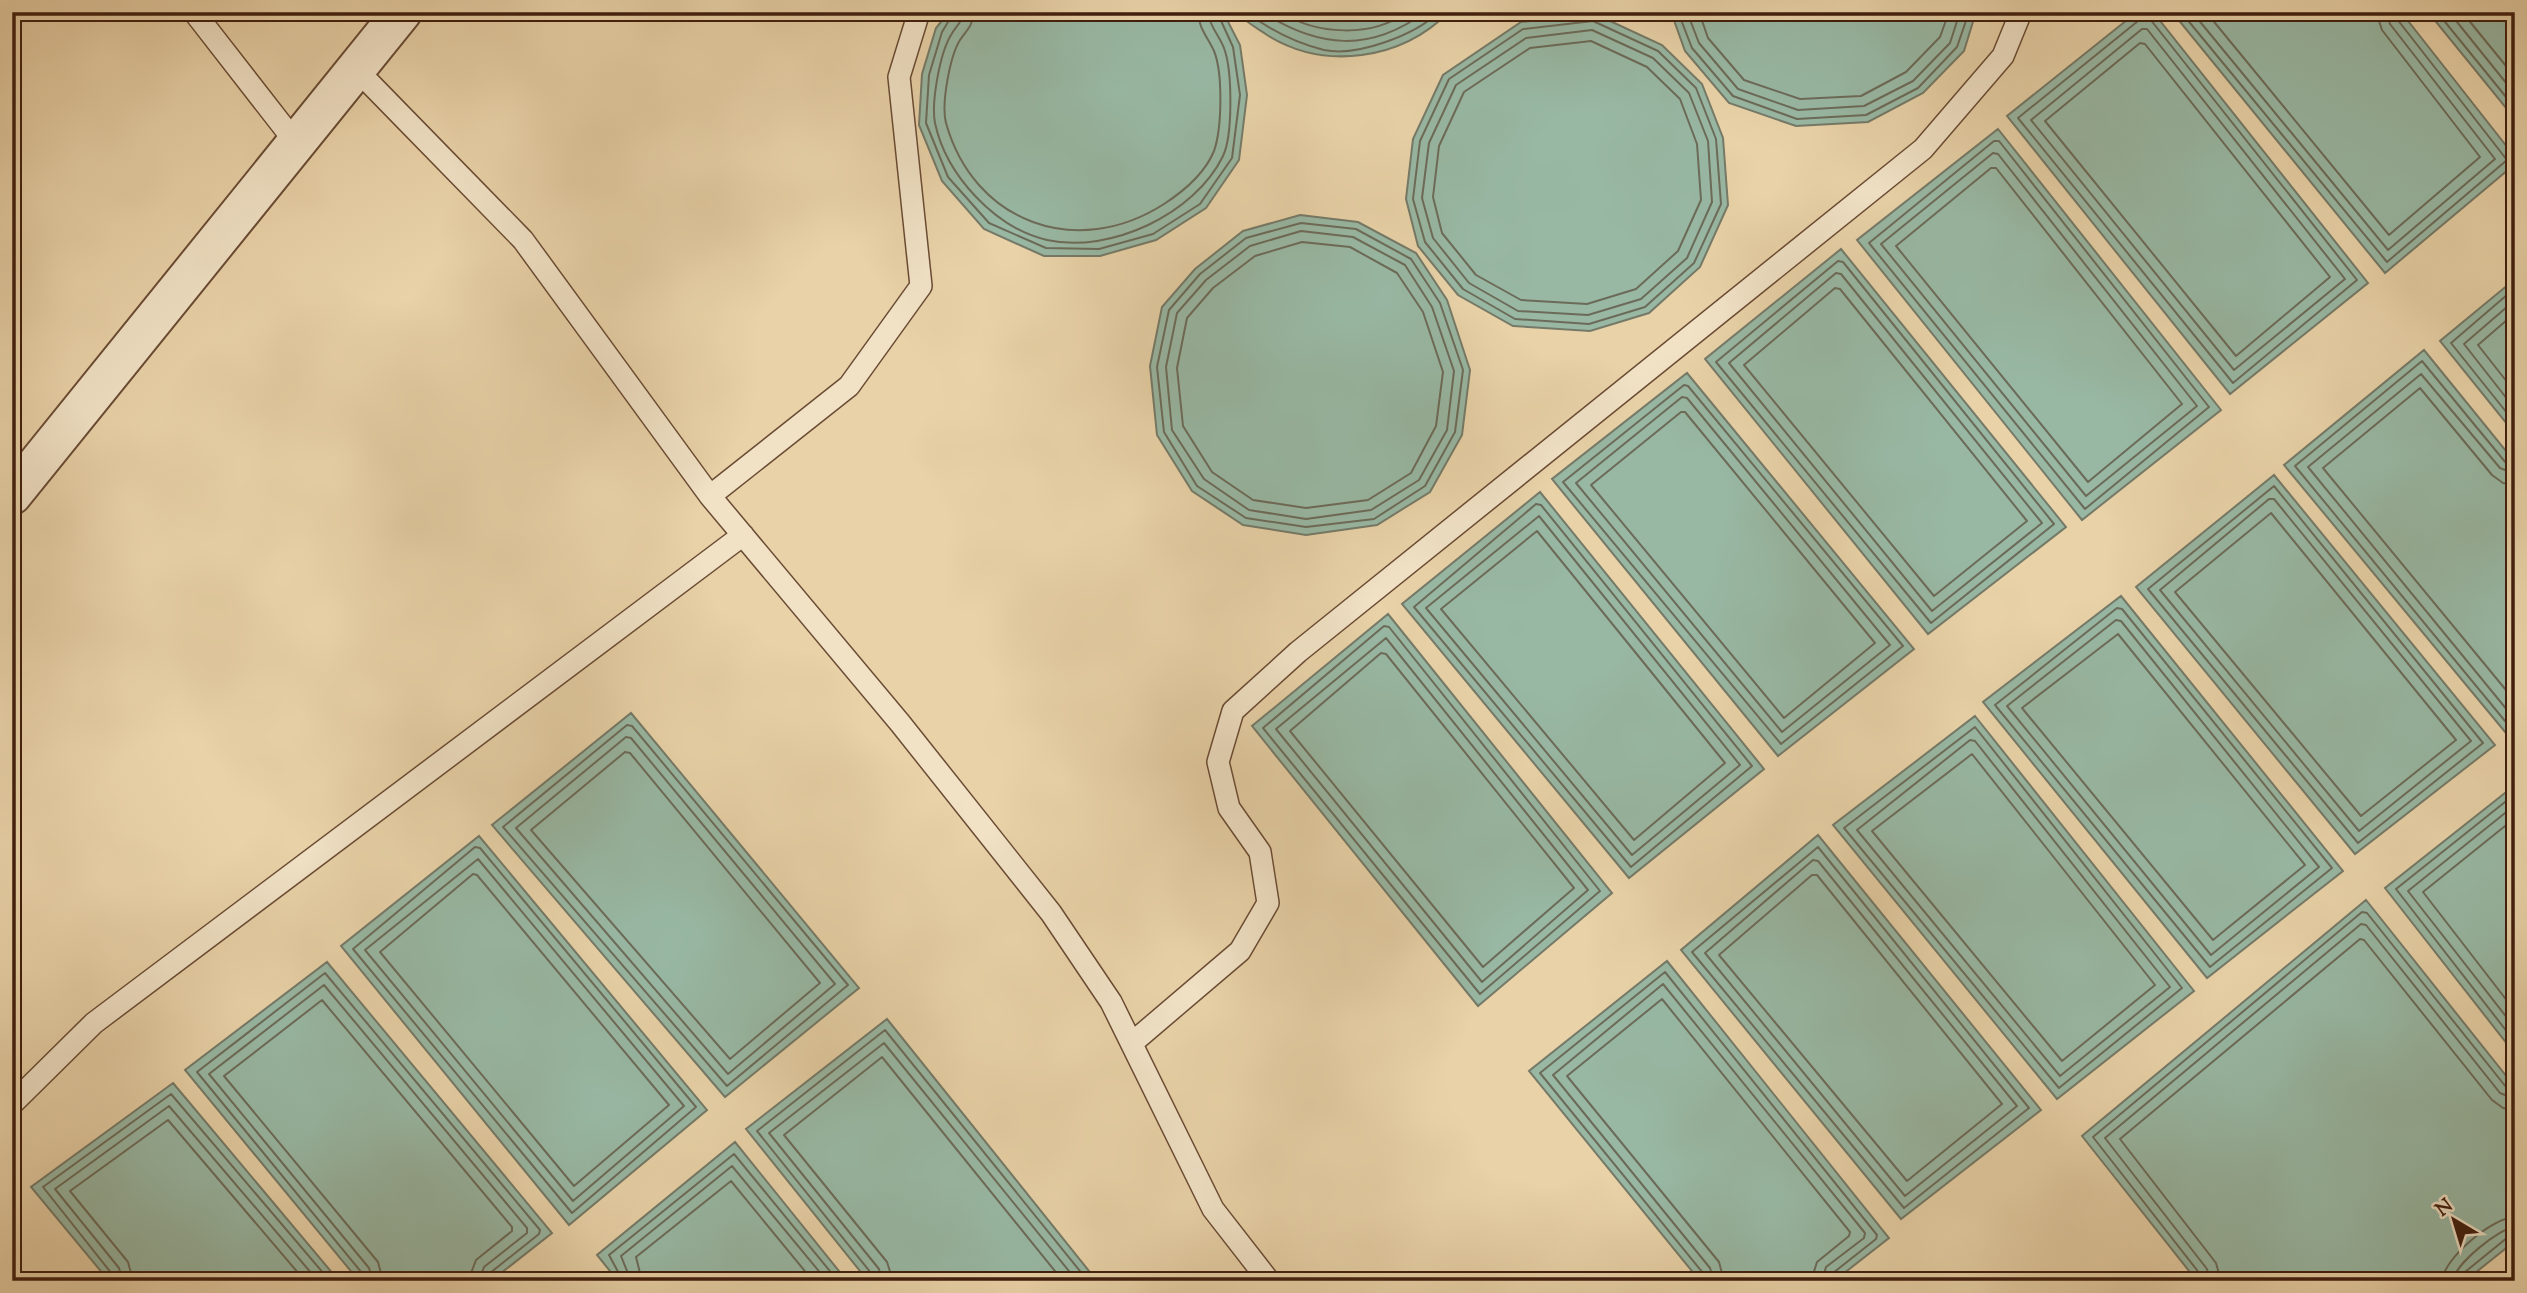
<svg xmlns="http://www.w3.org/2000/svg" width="2527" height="1293" font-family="'Sorts Mill Goudy',serif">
  <rect width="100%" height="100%" fill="#e9d2a8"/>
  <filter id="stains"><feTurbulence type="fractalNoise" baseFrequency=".00286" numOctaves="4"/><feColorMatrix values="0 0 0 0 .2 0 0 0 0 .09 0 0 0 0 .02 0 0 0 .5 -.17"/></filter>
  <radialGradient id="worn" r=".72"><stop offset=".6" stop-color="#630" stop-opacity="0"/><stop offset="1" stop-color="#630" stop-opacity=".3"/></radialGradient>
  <path fill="#98b8a4" stroke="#757a68" stroke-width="2" d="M949 12H1223L1240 45 1247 95 1239 160 1206 208 1156 240 1100 256H1044L984 229 942 181 919 125 922 74 936 28Z
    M1237 12H1449C1401 60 1325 71 1267 35 1257 28 1245 22 1237 12Z
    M1671 12H1976L1964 51 1923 93 1868 122 1796 126 1729 103 1685 51Z
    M2137 12H2153L2368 283 2230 394 2007 116Z
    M2172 12H2401L2515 157V164L2385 273Z
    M2428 12H2515V119Z
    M1595 14 1662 45 1702 84 1723 138 1728 205 1700 267 1649 313 1590 331 1513 326 1458 295 1418 246 1406 199 1413 139 1443 75 1521 22Z
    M1998 129 2221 410 2082 520 1857 240Z
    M1300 215 1358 222 1416 253 1447 300 1470 370 1462 435 1430 492 1377 525 1306 535 1243 525 1192 491 1157 435 1150 366 1162 307 1195 269 1243 231Z
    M1841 249 2066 527 1928 634 1705 359Z
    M2515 279V434L2440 341Z
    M2424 350 2515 462V726L2506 733 2284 465Z
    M1687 373 1914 649 1778 756 1552 479Z
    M2274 475 2495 745 2355 854 2136 587Z
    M1540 492 1764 769 1629 878 1402 604Z
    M2121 596 2343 871 2207 978 1983 702Z
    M1388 614 1612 893 1478 1006 1252 726Z
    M631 713 859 988 725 1097 492 825Z
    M1975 716 2194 991 2057 1099 1833 825Z
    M2515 785V1054L2385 888Z
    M1818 835 2041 1110 1901 1219 1681 950Z
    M479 836 707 1110 569 1225 341 946Z
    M2366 900 2515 1087V1241L2465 1281H2197L2082 1136Z
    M1667 961 1889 1238 1834 1281H1700L1529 1071Z
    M327 962 552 1233 491 1281H359L185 1070Z
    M887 1019 1097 1281H868L746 1129Z
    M173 1083 339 1281H109L31 1187Z
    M735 1142 847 1281H618L597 1255Z"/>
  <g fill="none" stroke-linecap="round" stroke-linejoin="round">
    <path stroke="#6c6b59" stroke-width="2" d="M954 12 942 32 929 75 926 123 948 177 989 223 1046 248 1099 249 1153 234 1200 204 1232 158 1240 95 1233 47 1217 12
      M963 12C962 23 956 26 951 35 940 53 931 102 935 123 946 175 995 228 1047 240 1110 254 1195 214 1223 156 1233 135 1232 73 1225 51 1221 37 1209 27 1208 12
      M974 12C973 25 967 30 960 40 950 56 941 104 946 123 974 223 1077 260 1164 204 1184 191 1205 173 1214 151 1222 128 1223 73 1214 51 1208 38 1198 27 1198 12
      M1246 12C1270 30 1295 43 1324 50 1357 57 1415 35 1439 12
      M1262 12C1318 48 1370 53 1425 12
      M1281 12C1316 35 1372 38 1407 12
      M1678 12 1692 48 1733 96 1797 119 1866 115 1918 88 1957 47 1969 12
      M1687 12 1699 43 1738 89 1798 110 1864 106 1913 81 1950 43 1960 12
      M1699 12 1708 38 1744 80 1800 99 1861 96 1906 72 1940 37 1949 12
      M2141 12 2138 21 2018 118 2233 383 2357 280 2150 19 2148 12
      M2181 12 2387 262 2507 160 2397 19 2396 12
      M2192 12 2388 250 2495 159 2390 24 2387 12
      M2206 12 2389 235 2480 157 2382 30 2376 12
      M2437 12 2515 108
      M2449 12 2515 94
      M2462 12 2515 77
      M1593 21 1658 51 1696 88 1716 139 1721 204 1694 263 1645 307 1589 324 1515 319 1463 289 1425 242 1413 199 1420 141 1449 79 1523 29Z
      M2142 29H2147L2345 279 2234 370 2031 120Z
      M1592 30 1653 58 1689 93 1708 141 1712 202 1687 258 1641 299 1588 315 1518 311 1469 283 1433 238 1422 198 1429 143 1456 85 1526 38Z
      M1591 41 1647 67 1680 99 1697 144 1701 200 1678 251 1636 289 1587 304 1521 300 1476 275 1442 233 1433 197 1439 146 1464 92 1530 48Z
      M2140 43 2145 44 2330 277 2236 356 2045 121Z
      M1994 141H1999L2209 407 2085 509 1869 243Z
      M1993 153 1998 154 2197 406 2086 496 1881 244Z
      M1991 168H1996L2182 404 2088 482 1896 246Z
      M1301 223 1356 229 1411 259 1440 303 1463 370 1455 432 1425 486 1374 519 1306 527 1246 518 1197 486 1164 432 1157 367 1169 310 1200 274 1246 238Z
      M1301 231 1353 237 1405 265 1432 307 1454 371 1447 430 1419 480 1371 510 1306 519 1249 510 1204 479 1172 430 1166 367 1177 313 1206 280 1250 246Z
      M1302 242 1350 247 1397 273 1423 312 1443 372 1436 426 1411 473 1368 500 1306 508 1253 500 1212 472 1183 426 1177 368 1187 318 1213 288 1255 256Z
      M1838 261 1843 262 2054 524 1931 623 1716 362Z
      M1836 273 1841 274 2042 523 1932 611 1729 363Z
      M1835 288 1840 289 2027 521 1934 596 1744 365Z
      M2515 288 2451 343 2515 423
      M2515 300 2464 344 2515 409
      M2515 313 2478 345 2515 392
      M1684 385 1688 386 1903 646 1781 744 1563 482Z
      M1682 397 1687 398 1890 645 1782 732 1576 483Z
      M1681 412H1685L1875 643 1784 718 1591 485Z
      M2515 465 2506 463 2422 361 2295 466 2505 721H2515
      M2515 474 2500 468 2421 374 2308 467 2508 711 2515 712
      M2515 485 2503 483 2492 475 2420 388 2323 468 2515 701
      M2274 486 2483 743 2358 843 2148 589Z
      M2269 499H2274L2471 741 2359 831 2160 590Z
      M1536 504 1541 505 1752 766 1631 867 1414 607Z
      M2271 513 2456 740 2361 816 2175 592Z
      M1539 516 1740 765 1632 855 1426 608Z
      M1537 531 1725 763 1634 840 1441 609Z
      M2117 608 2122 609 2332 868 2210 967 1995 705Z
      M2116 620 2121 621 2319 867 2211 955 2007 706Z
      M1384 626 1389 627 1600 891 1480 994 1263 728Z
      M2118 634 2305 865 2213 940 2022 708Z
      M1386 638 1588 890 1482 982 1276 729Z
      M1381 653 1386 654 1574 888 1483 967 1290 731Z
      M627 725 632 726 848 985 727 1086 503 827Z
      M1975 727 2182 988 2059 1088 1844 828Z
      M626 737 631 738 835 984 728 1074 516 828Z
      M1970 740 1975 741 2170 987 2060 1076 1857 830Z
      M625 752 630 753 820 983 730 1059 531 830Z
      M1972 754 2155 985 2062 1061 1872 831Z
      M2515 794 2396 889 2515 1042
      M2515 805 2408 891 2515 1028
      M2515 818 2423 892 2515 1011
      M475 847 480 848 696 1107 572 1213 353 949Z
      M1818 847 2029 1108 1904 1208 1692 952Z
      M478 859 684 1106 573 1201 365 950Z
      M1813 860 1818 861 2017 1106 1905 1196 1705 953Z
      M473 874 477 875 669 1105 574 1186 380 952Z
      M1812 875H1817L2002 1104 1907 1181 1719 955Z
      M114 1281 112 1274 43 1187 171 1094 330 1281
      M123 1281 119 1268 55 1189 169 1106 318 1281
      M133 1281 128 1262 70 1191 168 1120 305 1281
      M364 1281 362 1273 197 1072 325 973 540 1230 539 1234 490 1273 488 1281
      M373 1281 369 1268 209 1074 324 985 527 1228V1233L484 1267 479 1281
      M383 1281 378 1262 224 1076 322 1000 512 1227V1231L476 1260 468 1281
      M623 1281 609 1255 734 1154 838 1281
      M631 1281 621 1256 732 1166 827 1281
      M642 1281 636 1257 731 1181 813 1281
      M873 1281 871 1273 757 1131 885 1030 1088 1281
      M882 1281 879 1269 769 1133 884 1043 1077 1281
      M893 1281 887 1262 784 1135 882 1057 1063 1281
      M1705 1281 1703 1273 1540 1073 1665 972 1877 1235 1876 1239 1833 1273 1830 1281
      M1714 1281 1710 1268 1553 1075 1663 984 1865 1233 1864 1238 1826 1267 1822 1281
      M1724 1281 1719 1262 1567 1076 1662 999 1850 1232 1849 1236 1817 1262 1811 1281
      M2201 1281 2200 1274 2093 1137 2362 912 2367 913 2506 1087 2515 1090
      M2210 1281 2207 1269 2105 1138 2361 924 2366 925 2500 1093 2515 1099
      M2221 1281 2216 1263 2120 1139 2360 939 2364 940 2492 1100 2503 1108 2515 1110
      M2442 1281C2443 1259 2493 1217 2515 1217
      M2453 1281C2454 1265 2499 1228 2515 1227
      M2462 1281 2465 1272 2508 1237 2515 1236"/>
    <g stroke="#6a4b34" stroke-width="24">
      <path id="service" d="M194 12 296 143
        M356 69 523 240 710 496 900 723 1051 913 1111 1002 1213 1209 1269 1281
        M710 496 849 386 921 286 899 77 919 12
        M1132 1043 1240 951 1268 903 1260 852 1229 808 1218 762 1233 711 1298 652 1923 149 2003 56 2021 12
        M12 1104 94 1023 743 535"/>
    </g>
    <g stroke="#6a4b34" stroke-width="42">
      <path id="tertiary" d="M12 495 402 12"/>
    </g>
    <use href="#service" stroke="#f1e2c6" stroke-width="21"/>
    <use href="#tertiary" stroke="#f1e2c6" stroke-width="38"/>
  </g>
  <rect width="2527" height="1293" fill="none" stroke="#e9d2a8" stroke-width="42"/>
  <rect x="14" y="14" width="2499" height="1265" fill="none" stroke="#401e0e" stroke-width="3.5"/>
  <rect x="21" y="21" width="2485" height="1251" fill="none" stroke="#401e0e" stroke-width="2"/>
  <g transform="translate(2454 1220) rotate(322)" stroke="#f1e2c6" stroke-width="5" paint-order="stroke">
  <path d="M0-5L12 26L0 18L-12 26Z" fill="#401e0e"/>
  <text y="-10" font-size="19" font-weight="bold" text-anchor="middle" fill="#401e0e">N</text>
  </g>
  <rect width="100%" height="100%" filter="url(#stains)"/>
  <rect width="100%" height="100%" fill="url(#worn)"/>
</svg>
